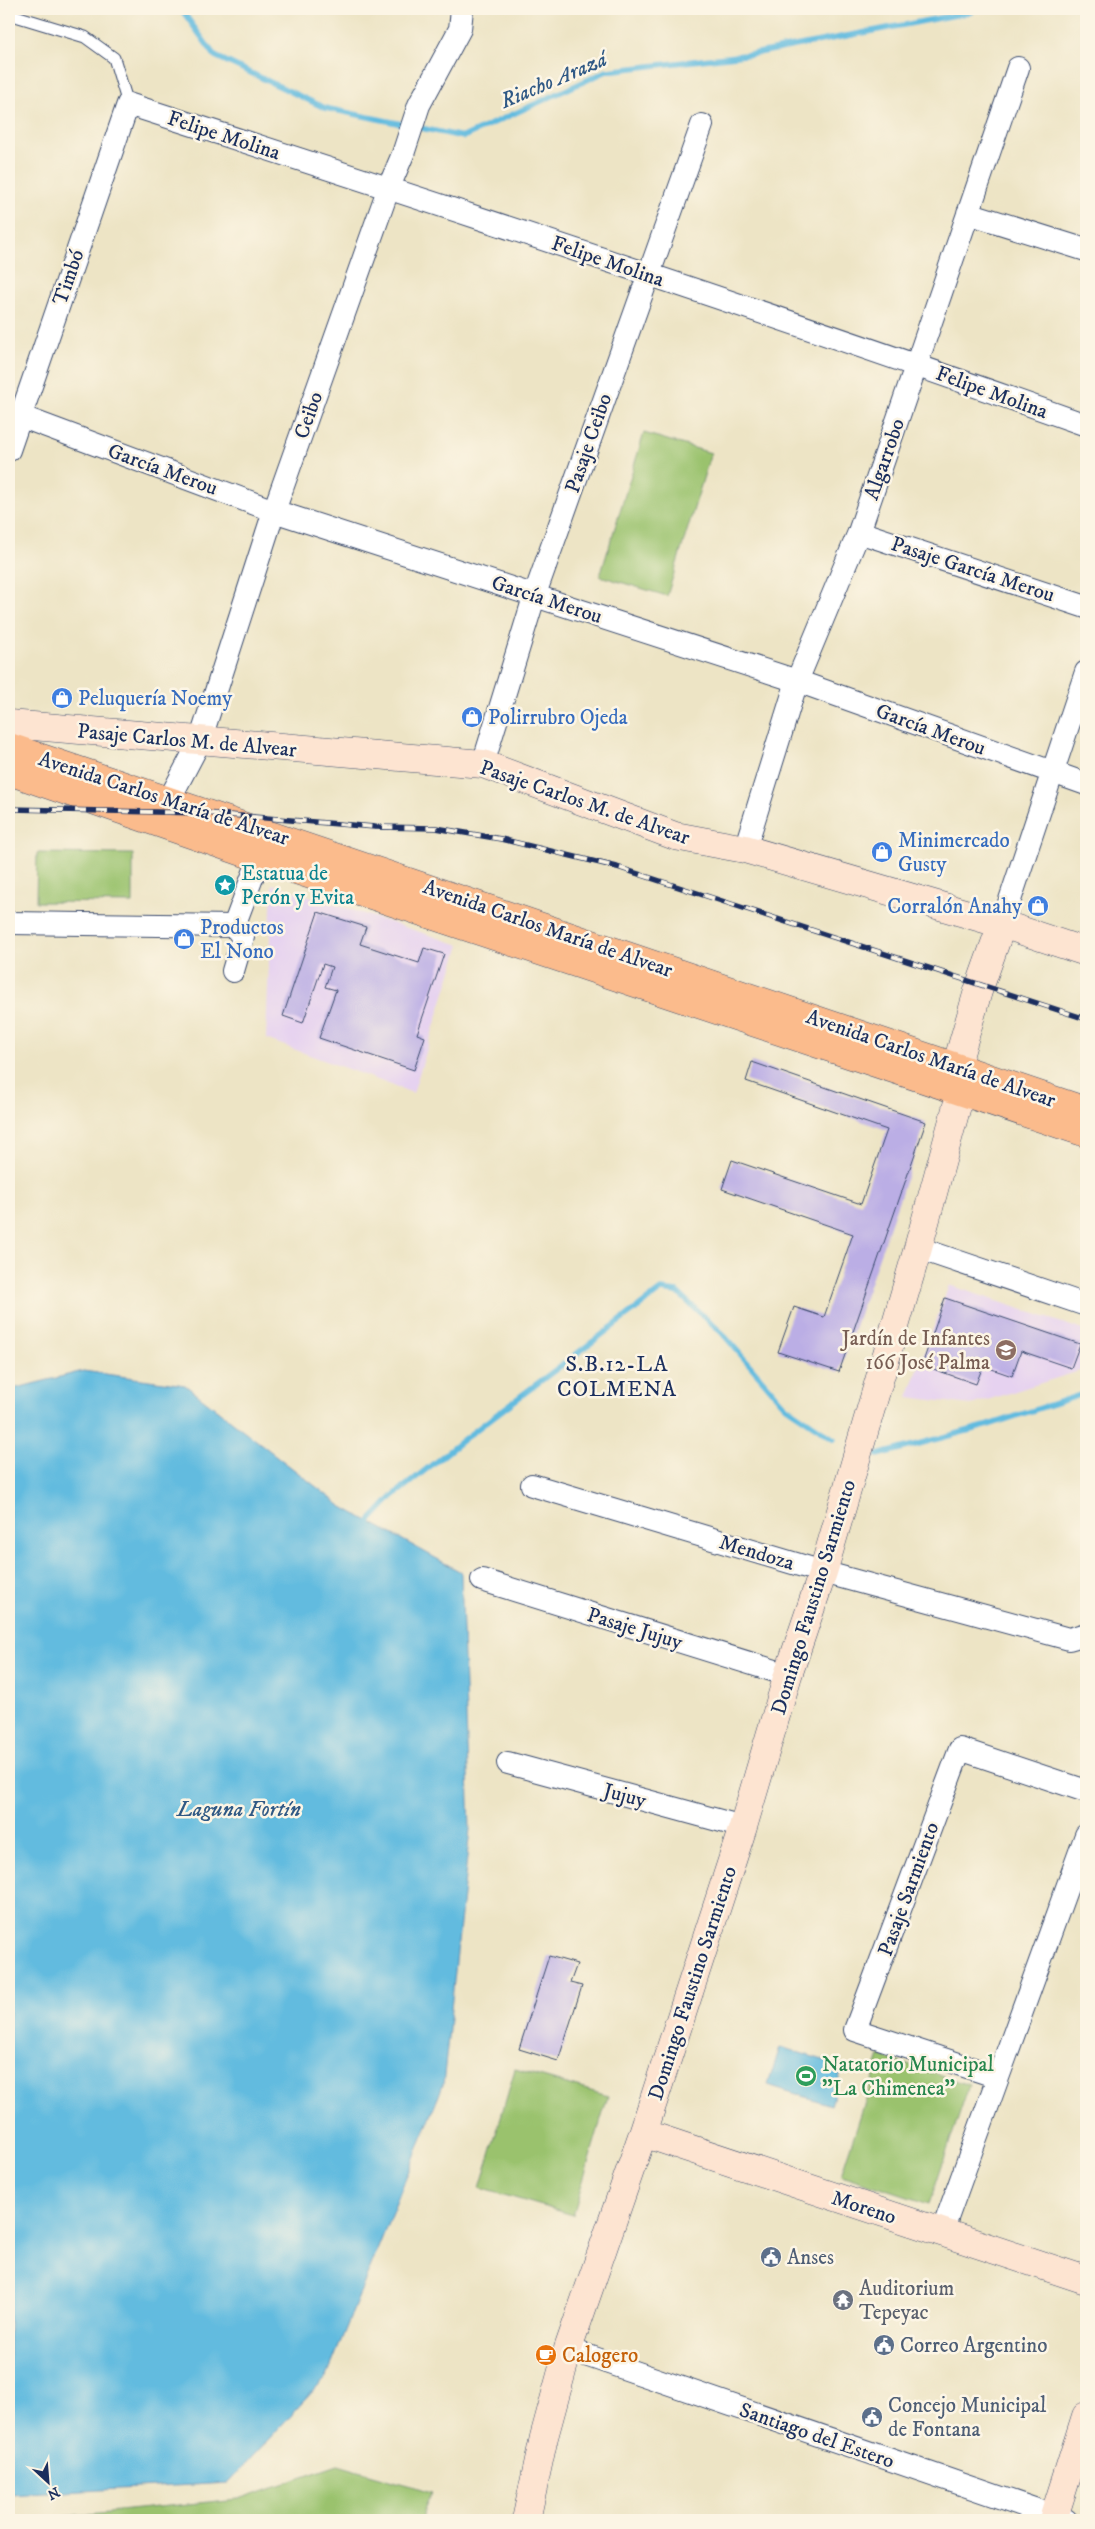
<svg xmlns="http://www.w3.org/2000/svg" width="1095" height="2529" font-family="'IM FELL DW Pica',serif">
  <rect width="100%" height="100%" fill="#fcf5e5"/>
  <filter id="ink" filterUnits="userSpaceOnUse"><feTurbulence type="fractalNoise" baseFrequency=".02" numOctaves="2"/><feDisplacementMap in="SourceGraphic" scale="10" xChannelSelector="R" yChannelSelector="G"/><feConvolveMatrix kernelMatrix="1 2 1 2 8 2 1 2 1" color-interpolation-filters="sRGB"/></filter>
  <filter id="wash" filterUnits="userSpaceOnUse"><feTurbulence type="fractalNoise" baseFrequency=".0096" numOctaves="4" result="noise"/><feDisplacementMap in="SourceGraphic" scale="20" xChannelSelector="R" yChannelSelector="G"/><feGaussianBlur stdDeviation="1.12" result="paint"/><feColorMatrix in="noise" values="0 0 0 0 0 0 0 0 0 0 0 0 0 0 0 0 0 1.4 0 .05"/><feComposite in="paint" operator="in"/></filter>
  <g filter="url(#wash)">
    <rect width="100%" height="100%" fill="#ede4c5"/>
    <path fill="#e6d2f0" d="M272 884 460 945 413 1093 266 1039Z
      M949 1285 1086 1331V1369L971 1405 908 1397Z"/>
    <path fill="#9ac26d" stroke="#5a7866" d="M644 433 711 453 667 596 600 576Z
      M37 853 133 854V903L36 902Z
      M880 2056 969 2085 929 2204 841 2175Z
      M515 2069 608 2096 573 2215 480 2188Z
      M338 2465 432 2492 421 2520H29L238 2499Z"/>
    <path fill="#62bbdf" stroke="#3e759e" d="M83 1371 185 1385 341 1506 461 1572 470 1829 443 2085 327 2376 228 2483 9 2495V1390Z
      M780 2047 843 2066 831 2105 768 2085Z"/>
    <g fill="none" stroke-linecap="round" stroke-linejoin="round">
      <path stroke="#62bbdf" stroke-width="5.5" d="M181 9 215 56 325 108 407 125
        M416 127 463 137 607 71 753 54 971 12 974 9
        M878 1455 989 1425 1086 1393
        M369 1522 393 1496 464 1439 661 1290 677 1292 722 1333 785 1406 834 1439"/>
    </g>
    <g id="blocks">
      <path fill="#bbaee5" d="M318 912 366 927 360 944 419 963 424 948 444 954 417 1034 425 1037 414 1070 319 1038 336 990 325 987 332 967 323 964 303 1023 283 1016Z
        M752 1062 926 1122 839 1372 778 1352 794 1307 824 1317 853 1234 722 1189 732 1160 861 1204 887 1130 746 1081Z
        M945 1298 1080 1344 1071 1368 1021 1351 1012 1376 983 1366 976 1384 922 1365Z
        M549 1956 577 1964 570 1983 582 1986 558 2061 519 2049Z"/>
    </g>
  </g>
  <g filter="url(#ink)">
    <use href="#blocks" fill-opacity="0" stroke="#3a4a6d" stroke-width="1"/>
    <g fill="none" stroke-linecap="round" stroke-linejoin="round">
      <g stroke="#3a4a6d" stroke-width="13">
        <path id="lane" d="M9 14 85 37 114 58 128 104"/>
      </g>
      <g stroke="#3a4a6d" stroke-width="24">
        <path id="street" d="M968 213 1086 250
          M9 412 274 511 797 681 1086 784
          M9 450 128 104C449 207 769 312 1086 425
          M859 532 1086 607
          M483 764 535 594 702 125
          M169 818V800L200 741 274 511 389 187 403 154 419 105 460 29 462 9
          M745 849 797 681 859 532 1018 68
          M9 923 234 926
          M1002 924 1086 672
          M234 926 265 843
          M233 971 243 937 234 926
          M918 1248 1086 1305
          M532 1485 823 1572 1069 1639 1086 1634
          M482 1580 788 1675
          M508 1763 743 1827
          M998 2077 855 2030 960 1749 1086 1791
          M942 2232 1086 1835
          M568 2349 1066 2520"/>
      </g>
      <g stroke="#3a4a6d" stroke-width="29">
        <path id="secondary" d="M9 724 483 764 675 836 745 849 1002 924 1086 952
          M643 2133 1086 2280
          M526 2520 544 2437 568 2349 643 2133 743 1827 788 1675 823 1572 918 1248 961 1091 956 1067 978 991 1002 924
          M1053 2520 1086 2416"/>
      </g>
      <g stroke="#3a4a6d" stroke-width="29">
        <path id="primary" d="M9 747 1086 1111
          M9 771 260 858 1086 1133"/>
      </g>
      <use href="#lane" stroke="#fff" stroke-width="11"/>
      <use href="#street" stroke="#fff" stroke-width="22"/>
      <use href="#secondary" stroke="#fde4d1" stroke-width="28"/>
      <use href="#primary" stroke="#fbbb8c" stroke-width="28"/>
      <g stroke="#1b2f5e" stroke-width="5.5">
        <path id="rail" d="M9 809 205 813 375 827 436 828 501 839 617 867 1086 1019"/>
      </g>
      <use href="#rail" stroke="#fcf5e5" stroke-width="4" stroke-dasharray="11" stroke-linecap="butt"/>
    </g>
  </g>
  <defs>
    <g id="shop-disc" transform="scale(1.125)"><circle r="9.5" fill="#3f7fe0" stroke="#fcf5e5"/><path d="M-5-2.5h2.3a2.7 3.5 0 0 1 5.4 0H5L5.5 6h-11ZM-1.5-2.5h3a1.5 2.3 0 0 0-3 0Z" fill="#fff"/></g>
    <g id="sight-disc" transform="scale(1.125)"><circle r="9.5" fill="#0f9aa8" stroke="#fcf5e5"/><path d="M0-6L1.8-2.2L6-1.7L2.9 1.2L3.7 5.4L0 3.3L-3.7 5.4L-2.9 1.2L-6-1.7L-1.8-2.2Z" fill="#fff"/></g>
    <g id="school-disc" transform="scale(1.125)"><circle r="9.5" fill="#8d6e63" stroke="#fcf5e5"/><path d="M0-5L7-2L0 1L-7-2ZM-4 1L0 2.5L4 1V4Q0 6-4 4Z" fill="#fff"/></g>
    <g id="stadium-disc" transform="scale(1.125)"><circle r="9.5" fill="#2e9e5b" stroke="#fcf5e5"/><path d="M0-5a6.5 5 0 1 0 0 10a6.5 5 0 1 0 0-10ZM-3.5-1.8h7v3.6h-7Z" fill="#fff"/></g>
    <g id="civic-disc" transform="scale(1.125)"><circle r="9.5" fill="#5c6f8a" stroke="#fcf5e5"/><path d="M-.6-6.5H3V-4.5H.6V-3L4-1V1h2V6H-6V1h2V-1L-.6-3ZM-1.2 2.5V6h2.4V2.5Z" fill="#fff"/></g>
    <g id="temple-disc" transform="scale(1.125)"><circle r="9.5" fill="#6b7280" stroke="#fcf5e5"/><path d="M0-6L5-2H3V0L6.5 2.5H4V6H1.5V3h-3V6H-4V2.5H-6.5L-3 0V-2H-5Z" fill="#fff"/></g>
    <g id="cafe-disc" transform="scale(1.125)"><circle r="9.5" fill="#e8710a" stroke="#fcf5e5"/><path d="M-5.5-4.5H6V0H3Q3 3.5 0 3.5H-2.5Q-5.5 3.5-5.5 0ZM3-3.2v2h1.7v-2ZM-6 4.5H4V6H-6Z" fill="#fff"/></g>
  </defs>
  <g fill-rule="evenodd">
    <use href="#shop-disc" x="62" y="698"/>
    <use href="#shop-disc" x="472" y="717"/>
    <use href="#shop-disc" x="882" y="852"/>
    <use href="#sight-disc" x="225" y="885"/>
    <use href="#shop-disc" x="1038" y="906"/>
    <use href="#shop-disc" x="184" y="939"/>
    <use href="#school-disc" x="1006" y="1350"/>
    <use href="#stadium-disc" x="806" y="2076"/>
    <use href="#civic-disc" x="771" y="2257"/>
    <use href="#temple-disc" x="843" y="2300"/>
    <use href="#civic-disc" x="884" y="2345"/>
    <use href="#cafe-disc" x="546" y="2355"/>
    <use href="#civic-disc" x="872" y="2417"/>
  </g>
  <g text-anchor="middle" stroke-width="5" stroke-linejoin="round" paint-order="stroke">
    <g font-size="21" fill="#1b2f5e" stroke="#fcf5e5">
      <text transform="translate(224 135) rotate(18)" y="7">Felipe Molina</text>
      <text transform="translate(608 261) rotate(19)" y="7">Felipe Molina</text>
      <text transform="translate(68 277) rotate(-71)" y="7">Timbó</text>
      <text transform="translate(992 392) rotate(20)" y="7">Felipe Molina</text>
      <text transform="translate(308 415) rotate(-71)" y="7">Ceibo</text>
      <text transform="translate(588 443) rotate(-71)" y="7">Pasaje Ceibo</text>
      <text transform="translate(884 459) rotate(-71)" y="7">Algarrobo</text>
      <text transform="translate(163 469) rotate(20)" y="7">García Merou</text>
      <text transform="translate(973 569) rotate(18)" y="7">Pasaje García Merou</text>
      <text transform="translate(547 599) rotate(18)" y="7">García Merou</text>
      <text transform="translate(931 729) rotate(20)" y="7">García Merou</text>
      <text transform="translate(187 740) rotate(5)" y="7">Pasaje Carlos M. de Alvear</text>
      <text transform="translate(164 798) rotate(18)" y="7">Avenida Carlos María de Alvear</text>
      <text transform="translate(585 802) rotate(19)" y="7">Pasaje Carlos M. de Alvear</text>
      <text transform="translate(548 928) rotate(19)" y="7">Avenida Carlos María de Alvear</text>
      <text transform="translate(931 1058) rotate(19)" y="7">Avenida Carlos María de Alvear</text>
      <text transform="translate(757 1552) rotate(17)" y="7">Mendoza</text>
      <text transform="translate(813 1597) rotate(-73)" y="7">Domingo Faustino Sarmiento</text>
      <text transform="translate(635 1628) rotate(17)" y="7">Pasaje Jujuy</text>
      <text transform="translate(625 1795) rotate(15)" y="7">Jujuy</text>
      <text transform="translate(908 1889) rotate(-70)" y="7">Pasaje Sarmiento</text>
      <text transform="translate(692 1983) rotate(-72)" y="7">Domingo Faustino Sarmiento</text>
      <text transform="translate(864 2207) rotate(18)" y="7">Moreno</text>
      <text transform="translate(817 2435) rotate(19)" y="7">Santiago del Estero</text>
    </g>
    <g font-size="21" fill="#366cbe" stroke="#fcf5e5" text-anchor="start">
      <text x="78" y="705">Peluquería Noemy</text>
      <text x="488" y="724">Polirrubro Ojeda</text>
      <text x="898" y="847">Minimercado<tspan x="898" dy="24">Gusty</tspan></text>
      <text x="1022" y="913" text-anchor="end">Corralón Anahy</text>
      <text x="200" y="934">Productos<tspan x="200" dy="24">El Nono</tspan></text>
    </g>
    <g font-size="21" fill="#0d838f" stroke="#fcf5e5" text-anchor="start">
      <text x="241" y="880">Estatua de<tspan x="241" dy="24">Perón y Evita</tspan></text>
    </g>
    <g font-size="21" fill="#785e54" stroke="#fcf5e5" text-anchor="end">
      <text x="990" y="1345">Jardín de Infantes<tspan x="990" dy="24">166 José Palma</tspan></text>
    </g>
    <g font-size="21" fill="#27864d" stroke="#fcf5e5" text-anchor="start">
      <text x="822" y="2071">Natatorio Municipal<tspan x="822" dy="24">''La Chimenea''</tspan></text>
    </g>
    <g font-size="21" fill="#4e5e75" stroke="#fcf5e5" text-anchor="start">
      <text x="787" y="2264">Anses</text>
      <text x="900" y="2352">Correo Argentino</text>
      <text x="888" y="2412">Concejo Municipal<tspan x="888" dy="24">de Fontana</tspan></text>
    </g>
    <g font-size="21" fill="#5b616d" stroke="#fcf5e5" text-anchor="start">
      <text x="859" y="2295">Auditorium<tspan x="859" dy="24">Tepeyac</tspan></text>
    </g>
    <g font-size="21" fill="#c56008" stroke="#fcf5e5" text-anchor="start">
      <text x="562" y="2362">Calogero</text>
    </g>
    <g font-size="22" font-style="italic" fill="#305985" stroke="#fcf5e5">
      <text transform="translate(553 79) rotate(-23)" y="8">Riacho Arazá</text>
      <text x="239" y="1816">Laguna Fortín</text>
    </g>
    <g font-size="22" letter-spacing="1" fill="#1b2f5e" stroke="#fcf5e5">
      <text x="617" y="1371">S.B.12-LA<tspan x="617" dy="25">COLMENA</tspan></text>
    </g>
  </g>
  <rect width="1095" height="2529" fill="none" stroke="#fcf5e5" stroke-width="30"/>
  <g transform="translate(48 2482) rotate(154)" stroke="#fcf5e5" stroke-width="4" paint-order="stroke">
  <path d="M0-4L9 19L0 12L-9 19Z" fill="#1b2f5e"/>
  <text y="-8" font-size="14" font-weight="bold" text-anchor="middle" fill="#1b2f5e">N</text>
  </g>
</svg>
